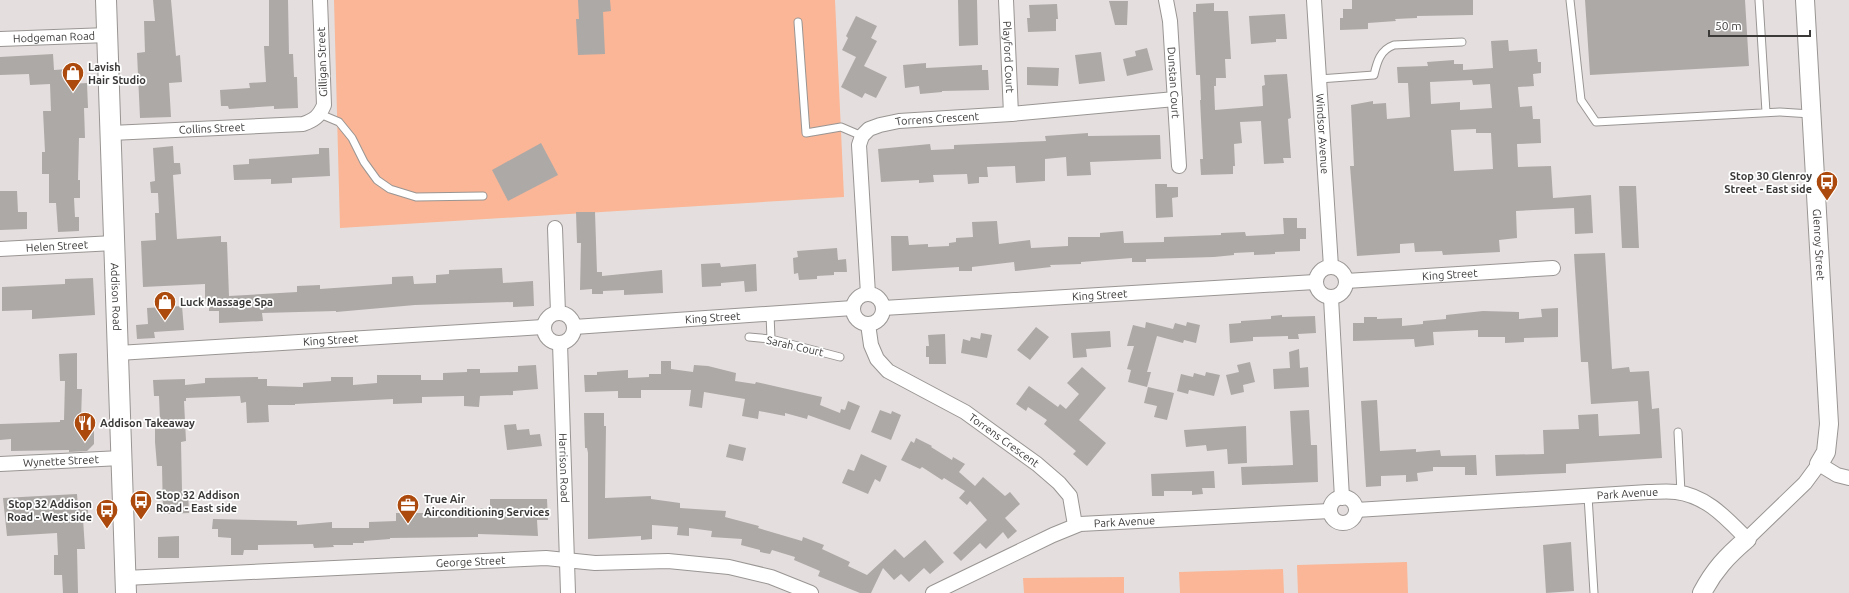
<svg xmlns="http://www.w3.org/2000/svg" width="1849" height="593" font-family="Ubuntu,sans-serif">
  <rect width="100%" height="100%" fill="#e4dfde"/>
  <path fill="#fab696" d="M334 0H835L844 197 340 228Z
    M1407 562 1408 593H1298L1297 565Z
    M1283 569 1284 593H1180L1179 572Z
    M1124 577V593H1024L1023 578Z"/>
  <path fill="#ada9a7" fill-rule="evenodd" d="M153 0H171L176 56 180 55 182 82 169 83 171 117 140 118 137 53 145 52 144 21H155Z
    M269 0H288L289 54H293L294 77H297L298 108 274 109V106L229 109 228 106H221L220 90 250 88 249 83 266 82 264 46H269Z
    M578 0H610L611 11 603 12 605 54 578 55 576 19H579Z
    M958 0H977L978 45 959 46Z
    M1352 0H1473V15L1417 16V18L1395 19 1396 21 1368 23V29L1340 30V18H1343V9H1352Z
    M1585 0H1745L1749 66 1590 75Z
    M1109 1H1128L1127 25H1115Z
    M1214 3V11H1228L1231 59H1225L1226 78H1216V86H1214L1215 110 1263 106 1262 86 1265 85 1264 75 1287 74 1291 118 1288 119 1291 158H1283L1284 163 1264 164 1261 121 1240 122 1242 143 1234 144 1235 166H1233V174L1201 175 1200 159H1203L1200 100H1201L1200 75H1196L1193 12H1196V4Z
    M1057 4 1058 19H1056V31L1028 32 1027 18H1030L1029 5Z
    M1285 14 1287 39H1276V42L1251 44 1249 16Z
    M856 16 877 26 871 38 877 41 864 66 887 77 876 98 865 93 862 98 841 87 856 57 842 50 848 38 846 36Z
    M1508 40 1509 51 1537 49 1538 62H1541V73L1533 74 1534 86 1518 87 1520 107 1532 106 1533 119H1540L1541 143 1517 144 1518 167 1551 166 1553 198 1591 195 1593 233 1575 234 1574 208 1516 211 1517 238 1499 240 1500 252 1443 255 1442 251 1415 252 1414 243 1400 244V253L1357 256 1350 166H1354L1351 105 1373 101V104L1386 103 1387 119 1410 117 1408 83H1398L1397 67 1428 66 1427 62 1454 60V64H1463V70L1493 68 1491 41ZM1472 80 1473 85 1490 84 1492 108 1460 110V102L1431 104 1430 82ZM1476 129V133H1491L1493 169 1454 171 1451 130Z
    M1147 48 1153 70 1127 76 1123 59 1136 56 1135 51Z
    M1101 52 1105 81 1079 84 1075 55Z
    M53 54 54 70 68 69 69 84 87 83 88 108H84L85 138H79L78 180H80V198H74L75 217H79V231L58 232 56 203H49V174H42V152H45L43 111H51L50 84 30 85 29 74 0 75V57Z
    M926 63V68L982 65V70H988L989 90 942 91V92L920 94 919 86 905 88 903 65Z
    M1027 67 1059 68 1058 86 1027 85Z
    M1088 133V136L1160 135 1161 159 1090 162 1091 175 1067 176 1066 157 1045 159V181L1016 183 1015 166 987 167 988 177H979V183L968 184 967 174 933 175 934 182 919 183V180L881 182 878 149 930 144 931 150 954 149V145L1046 141 1045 136Z
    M541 143 558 175 508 201 492 170Z
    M173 146 174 163H180L181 174 173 175 177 239 221 236V242H227L229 296 297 292V286L320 285V289L392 284V277L413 276 414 284 436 283V275L449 274V270L502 268 503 283 533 281 534 306 513 307V302L415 305 336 312V311L262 313 263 321 219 323V311H209V301H205V284L143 287 141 241 156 240 155 213H159L158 193H151L150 182 155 181 153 148Z
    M319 148H329L330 176 292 178V183L271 184V179L234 180 233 165 249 164V159L319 154Z
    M1155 184H1167V187H1178V197L1172 198 1173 217 1156 218Z
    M1619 186H1636L1639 248H1622Z
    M0 191H17L18 212H27V229L0 230Z
    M576 212H595L597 272H602V276L662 270 663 293 624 295V290L603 291V294H592V289L580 290 581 243H577Z
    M1283 218H1297V228H1306V239H1300V251L1275 252V254L1254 255V252L1234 253V255L1214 257 1146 259V262H1132V258L1081 262V264L1050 265 1051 267 1015 271 1014 262 972 267V271H959V267L892 271 891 236H908L909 245 928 244V247L949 246V243L956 242V238L973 237 972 222 997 221 999 244 1030 240 1031 248 1068 246V237H1100V233L1123 231 1124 243 1164 242V237L1221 235V233L1245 232 1246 236 1284 234Z
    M837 248 838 260 846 259 847 272H834V275L817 276V279L799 280 798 273 794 274 793 258 798 257 797 251Z
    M1605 253 1612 369 1629 367 1630 372 1649 371 1652 409 1659 408 1662 458 1566 464V473L1496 476 1495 455 1544 454 1543 430 1579 429 1578 415 1598 414 1599 436 1640 434 1638 401 1591 404 1588 362H1581L1574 254Z
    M720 263 721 267 756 264 757 291 745 292 744 281 721 283V286L702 287 701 264Z
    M93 278 95 315 32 319V310L2 311V287L65 284V279Z
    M182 306 184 330 154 332 155 338 137 339 136 325 148 324 147 308Z
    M1558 308V337L1524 338V342L1505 343V337H1478V330L1433 332 1434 345 1415 347 1414 339 1353 341V323H1364V317H1377V319L1402 318V326L1423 324V321L1446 319V315L1483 311 1519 312V319L1542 317 1541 309Z
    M1282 315V317L1315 316 1316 333 1298 334 1299 339H1288V336L1253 337V341L1230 343 1229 324 1241 323V321L1271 319V316Z
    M1146 322 1173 329 1175 323 1186 326 1187 322 1200 325 1196 343 1184 340 1183 343 1157 336 1147 372H1151L1147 387 1128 382 1131 370 1127 369 1134 346H1127L1133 325 1145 328Z
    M1036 327 1049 337 1030 360 1017 350Z
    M1110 331 1111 347 1086 349 1087 357 1073 358 1071 333Z
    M981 333 992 335 987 358 961 353 963 339 970 341 971 337 980 339Z
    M945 334 946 364H929V357H926V346H929L928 335Z
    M1299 349 1300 368 1308 367 1309 387 1274 389 1273 369 1290 368 1289 352Z
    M77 353V389H82L81 419H94V444L87 451 69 452V450L11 451V439L0 440V424L60 422V420H64L65 381H60L59 354Z
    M661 361H671V369L693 372 694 365 708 366 736 373 735 381 755 384 756 382 822 397 820 405 840 413 841 409 845 410 848 401 860 406 850 430 808 415 807 419 785 413V416L759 411 758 419 742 416 745 399 704 392 702 408 689 406 691 390H641V398H618V391L585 392 584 375H597V372L628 370V378L649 377V374H661Z
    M1250 362 1255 382 1243 385 1244 392 1231 395 1226 375 1239 372 1237 365Z
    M536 365 538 389 513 391V395L480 396 479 407 464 406V396L422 397V403L393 404V399L295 404V405H268L269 422 247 423 246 402 241 403 240 396 186 398V401H184L186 441 181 442 182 490H188L189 513 163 514 162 466H157L155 442V420H160L159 396H154L153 380 185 379V385L205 383V378L258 377V379H267V386L303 387V383L331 381V377H353V385L377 383V375H421V380H443V373L467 372V369H480V373L518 372V366Z
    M1082 367 1106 388 1079 420 1106 443 1087 466 1073 454 1076 451 1044 424 1047 420 1028 407 1026 411 1016 404 1029 386 1058 407 1060 404 1066 409 1079 394 1067 383Z
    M1206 372 1220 375 1214 396 1189 390 1188 394 1177 391 1181 374 1193 377 1194 373 1205 376Z
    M1148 387 1174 393 1167 420 1154 417 1157 406 1144 403Z
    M1377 400 1380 451 1416 449V452L1440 450 1441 456 1476 455 1477 475H1465V467H1433V471L1417 473 1418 481 1406 482V475L1381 476V486L1366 487 1361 401Z
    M880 410 891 414 892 411 901 415 891 440 871 432Z
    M1309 410 1311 445H1317L1318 482 1242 485 1241 467 1293 465 1290 411Z
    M584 413H604V426H606L605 498 651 496V499L680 503V508L726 511 725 517 759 526 758 528 802 541 803 537 824 545 822 549 850 562 848 566 867 575 895 549 904 558 925 540 944 562 930 574 924 568 909 582 901 574 894 580 883 568 871 593H860L818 576 820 571 794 560 795 557 772 550 770 554 760 552V550L741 545 742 539 711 537 712 531 689 528V536L677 535 678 527 652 525V539L641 540V536L588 539V453L587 448H585Z
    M516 424 517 430 529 429 530 435 540 434 542 446 507 450 504 425Z
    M1246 426 1247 463 1228 464 1227 449 1207 451 1206 445 1186 447 1184 430Z
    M916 438 932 446 931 447 952 460 953 457 965 464 959 472 975 486 983 477 1005 496 1010 492 1020 504 1005 518 1017 531 1008 539 1003 532 986 549 980 543 961 561 953 553 987 520 970 501 967 505 959 498 965 491 944 478 942 480 922 467 920 469 901 460 911 441 914 443Z
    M729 444 746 448 743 461 726 457Z
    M861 454 887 466 880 482 875 479 868 494 842 483 848 469 854 471Z
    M1214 471 1215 488H1202L1203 494 1192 495V491H1164V496H1152L1151 474Z
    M77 494 78 508H88V519H83L85 549H77L78 593H63L62 575H54V555H58L57 533 7 536 3 498Z
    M490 499H547L548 520H537L538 536 478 534V537L390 538V539L364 541V543H353V545H333L334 547 314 548 313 544 258 545V550H244L243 555H231V538L218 537V529H212L213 519 297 521V525L332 522V528H369V522L396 521V513H465L464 509 490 508Z
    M179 536V558H158V537Z
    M1571 542 1574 591 1546 593 1543 545Z"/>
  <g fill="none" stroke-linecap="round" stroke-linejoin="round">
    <g stroke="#999593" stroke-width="9">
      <path id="service" d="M1570 0 1581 100 1596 122 1780 112 1811 114
        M1759 0 1766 112
        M798 22 806 133 841 127 862 136
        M1319 79 1374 75C1377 62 1380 50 1394 45L1462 42
        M320 114 339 122 352 138 364 162 377 180 390 189 416 197 483 196
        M770 314 771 339
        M749 337 771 339 840 357
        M1678 432 1681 493
        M1588 496 1594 593"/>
    </g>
    <g stroke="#999593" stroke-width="16">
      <g id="minor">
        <path id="s1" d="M1006 0 1011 114"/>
        <path id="s2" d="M1166 0 1170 21 1179 166"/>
        <path id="s3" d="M1314 0 1331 267"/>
        <path id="s4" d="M0 39 108 35"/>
        <path id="s5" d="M111 133 303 124C314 120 319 117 324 105L320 0"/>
        <path d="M555 228 558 313"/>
        <path id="s6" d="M0 249 114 243"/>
        <circle cx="1331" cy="282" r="15"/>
        <path id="s7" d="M1346 281 1553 268"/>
        <path id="s8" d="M868 294 859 145 862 136 869 129 880 125 899 121 1011 114 1175 99"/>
        <circle cx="868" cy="309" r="15"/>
        <path d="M1331 298 1342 498"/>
        <path id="s9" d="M883 308 1315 282"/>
        <circle cx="559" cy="328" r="15"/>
        <path id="s10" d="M868 324 871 345 877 359 888 371 965 412 1037 464 1059 483 1070 496 1075 525"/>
        <path id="s11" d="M574 327 853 308"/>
        <path id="s12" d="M560 343 568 593"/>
        <path id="s13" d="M118 353 543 327"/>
        <path id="s14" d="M0 464 121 458"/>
        <circle cx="1343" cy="510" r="13"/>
        <path id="s15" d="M1356 510 1648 492C1657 492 1667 491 1676 492 1707 496 1726 518 1747 539L1805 483 1819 464 1837 475 1849 478"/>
        <path id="s16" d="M125 578 546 558 595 563 668 561 729 567 771 577 811 593"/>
        <path id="s17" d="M933 593 1053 535 1080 524 1330 511"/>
      </g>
    </g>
    <g stroke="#999593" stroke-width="20">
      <g id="tertiary">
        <path id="s18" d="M1805 0 1829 424 1826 452 1819 464"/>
        <path d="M1702 593C1714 570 1727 556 1747 539"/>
      </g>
    </g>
    <g stroke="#999593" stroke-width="22">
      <g id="secondary">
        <path id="s19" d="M106 0 126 593"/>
      </g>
    </g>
    <use href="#service" stroke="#fff" stroke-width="7"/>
    <use href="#minor" stroke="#fff" stroke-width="14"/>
    <use href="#tertiary" stroke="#fff" stroke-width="18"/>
    <use href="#secondary" stroke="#fff" stroke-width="20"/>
  </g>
  <defs>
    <g id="shop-pin" transform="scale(1.15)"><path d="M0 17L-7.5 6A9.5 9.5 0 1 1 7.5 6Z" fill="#ac4a0d" stroke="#fff"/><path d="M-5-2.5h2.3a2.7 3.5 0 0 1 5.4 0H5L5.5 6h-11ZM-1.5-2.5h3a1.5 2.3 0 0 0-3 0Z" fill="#fff"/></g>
    <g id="bus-pin" transform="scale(1.15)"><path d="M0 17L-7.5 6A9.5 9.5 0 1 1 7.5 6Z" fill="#ac4a0d" stroke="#fff"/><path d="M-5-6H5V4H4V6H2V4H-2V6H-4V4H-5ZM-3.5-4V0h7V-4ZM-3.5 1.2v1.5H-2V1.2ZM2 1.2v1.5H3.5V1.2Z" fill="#fff"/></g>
    <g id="restaurant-pin" transform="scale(1.15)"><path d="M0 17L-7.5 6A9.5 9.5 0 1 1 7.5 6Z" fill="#ac4a0d" stroke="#fff"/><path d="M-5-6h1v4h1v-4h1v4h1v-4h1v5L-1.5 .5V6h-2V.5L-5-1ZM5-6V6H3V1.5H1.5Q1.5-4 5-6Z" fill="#fff"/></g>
    <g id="office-pin" transform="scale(1.15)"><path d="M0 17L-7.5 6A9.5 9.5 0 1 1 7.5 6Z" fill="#ac4a0d" stroke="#fff"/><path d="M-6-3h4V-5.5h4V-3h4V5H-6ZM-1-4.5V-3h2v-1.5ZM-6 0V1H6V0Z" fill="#fff"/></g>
  </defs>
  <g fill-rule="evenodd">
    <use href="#shop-pin" x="73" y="73"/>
    <use href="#bus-pin" x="1827" y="182"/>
    <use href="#shop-pin" x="165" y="302"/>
    <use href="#restaurant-pin" x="85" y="423"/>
    <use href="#bus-pin" x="141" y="501"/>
    <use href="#office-pin" x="408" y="505"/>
    <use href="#bus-pin" x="107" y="510"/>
  </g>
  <g text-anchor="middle" stroke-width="3.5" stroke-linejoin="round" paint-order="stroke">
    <g font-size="11" fill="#3c3a39" stroke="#fff">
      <text dy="4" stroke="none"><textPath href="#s4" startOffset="54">Hodgeman Road</textPath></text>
      <text dy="4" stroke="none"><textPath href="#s1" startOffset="57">Playford Court</textPath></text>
      <text transform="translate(322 62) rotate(-92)" y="4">Gilligan Street</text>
      <text dy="4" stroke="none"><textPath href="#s2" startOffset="83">Dunstan Court</textPath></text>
      <text dy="4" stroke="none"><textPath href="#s8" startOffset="238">Torrens Crescent</textPath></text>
      <text dy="4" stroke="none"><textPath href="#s5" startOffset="101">Collins Street</textPath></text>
      <text dy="4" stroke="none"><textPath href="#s3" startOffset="134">Windsor Avenue</textPath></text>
      <text dy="4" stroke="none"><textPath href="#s18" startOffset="245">Glenroy Street</textPath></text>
      <text dy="4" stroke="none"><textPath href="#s6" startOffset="57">Helen Street</textPath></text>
      <text dy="4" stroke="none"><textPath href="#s7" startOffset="104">King Street</textPath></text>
      <text dy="4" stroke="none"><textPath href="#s9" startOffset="217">King Street</textPath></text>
      <text dy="4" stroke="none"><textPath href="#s19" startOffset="297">Addison Road</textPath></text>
      <text dy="4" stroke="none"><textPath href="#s11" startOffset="139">King Street</textPath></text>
      <text dy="4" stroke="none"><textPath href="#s13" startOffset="213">King Street</textPath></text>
      <text transform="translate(795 346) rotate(13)" y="4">Sarah Court</text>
      <text dy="4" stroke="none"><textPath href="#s10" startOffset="188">Torrens Crescent</textPath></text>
      <text dy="4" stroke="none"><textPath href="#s14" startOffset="61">Wynette Street</textPath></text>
      <text dy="4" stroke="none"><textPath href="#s12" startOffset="125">Harrison Road</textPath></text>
      <text dy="4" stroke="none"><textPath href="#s15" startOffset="272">Park Avenue</textPath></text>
      <text dy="4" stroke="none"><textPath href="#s17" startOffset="207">Park Avenue</textPath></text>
      <text dy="4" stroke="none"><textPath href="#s16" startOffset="346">George Street</textPath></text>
    </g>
    <g font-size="11" font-weight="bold" fill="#3c3a39" stroke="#fff" text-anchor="start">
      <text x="88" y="71">Lavish<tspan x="88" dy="13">Hair Studio</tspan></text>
      <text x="1812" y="180" text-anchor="end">Stop 30 Glenroy<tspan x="1812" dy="13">Street - East side</tspan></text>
      <text x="180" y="306">Luck Massage Spa</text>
      <text x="100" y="427">Addison Takeaway</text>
      <text x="156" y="499">Stop 32 Addison<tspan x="156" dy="13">Road - East side</tspan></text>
      <text x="424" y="503">True Air<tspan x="424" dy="13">Airconditioning Services</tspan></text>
      <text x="92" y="508" text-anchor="end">Stop 32 Addison<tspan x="92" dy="13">Road - West side</tspan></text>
    </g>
  </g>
  <path d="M1709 30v6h101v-6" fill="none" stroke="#3c3a39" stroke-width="2"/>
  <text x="1715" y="30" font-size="12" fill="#3c3a39" stroke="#ffffff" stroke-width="3" paint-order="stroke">50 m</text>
</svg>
